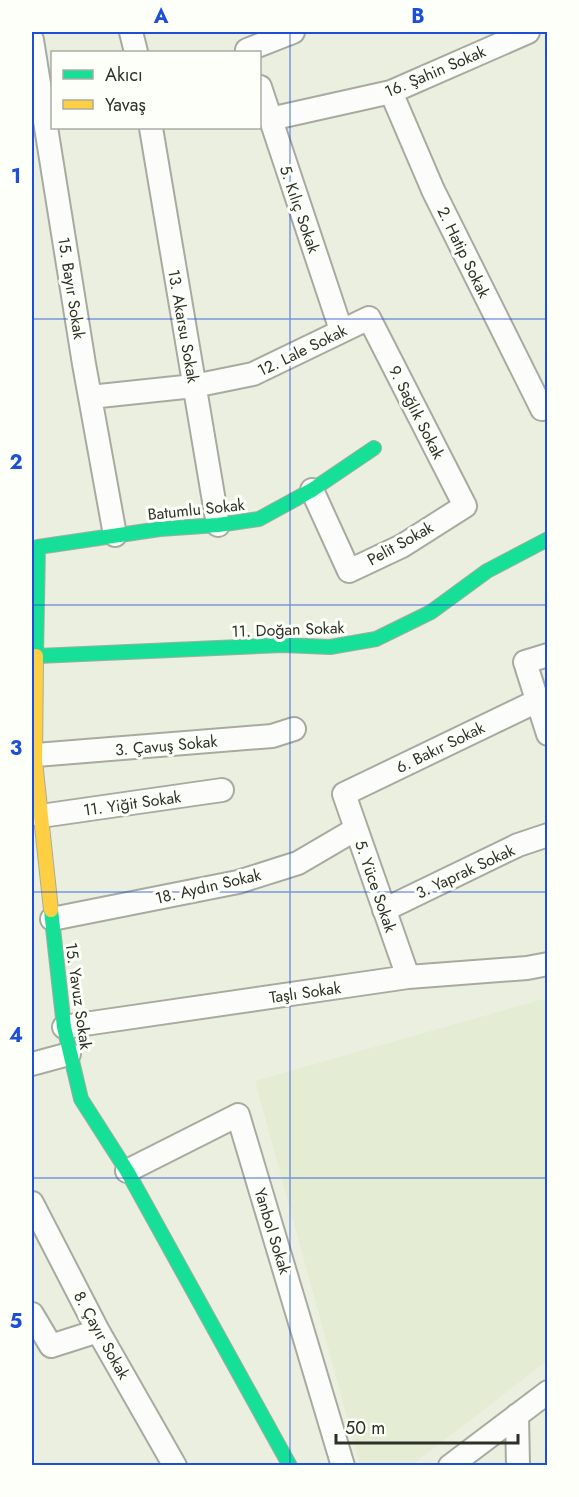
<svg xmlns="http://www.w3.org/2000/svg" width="579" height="1497" font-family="Jost,sans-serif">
  <rect width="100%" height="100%" fill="#eaefe0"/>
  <path fill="#e4edd4" d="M547 998V1361L412 1465H360L255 1081Z"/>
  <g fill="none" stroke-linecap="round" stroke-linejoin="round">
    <g stroke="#a7ab9f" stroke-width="26">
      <path id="street" d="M131 32 136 52
        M32 40 84 364 115 535
        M247 50 293 32
        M260 87 341 330
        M391 92 433 190 542 409
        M270 119 391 92 528 32
        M151 128 218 525
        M90 397 194 386 253 374 369 318 465 506 402 546 349 571 312 490
        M548 655 525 662 548 734
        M36 755 272 736 294 729
        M41 816 222 790
        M384 910 518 845 548 835
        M52 919 238 882 298 863 356 829
        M408 977 344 794 537 701
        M64 1027 408 977 527 968 548 964
        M32 1064 69 1054
        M127 1171 238 1115 343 1466
        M32 1203 98 1331 175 1466
        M32 1314 51 1346 98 1331
        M517 1415 518 1466
        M450 1466 548 1392"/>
    </g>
    <g stroke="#a7ab9f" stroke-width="16">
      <path id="fast" d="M36 656 38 547 160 529 218 525 259 519 312 490 374 448
        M38 656 283 645 330 647 376 639 431 612 487 571 548 539
        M51 910 64 1027 81 1099 127 1171 290 1466"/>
    </g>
    <g stroke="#a7ab9f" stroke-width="16">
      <path id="slow" d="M36 656 35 761 51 910"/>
    </g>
    <use href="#street" stroke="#fcfdfa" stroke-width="22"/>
    <use href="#fast" stroke="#16e098" stroke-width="14"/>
    <use href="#slow" stroke="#ffcf43" stroke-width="14"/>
  </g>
  <path fill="none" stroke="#1d4ed8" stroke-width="1.5" stroke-opacity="0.55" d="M290 32V1466M32 319H548M32 605H548M32 892H548M32 1178H548"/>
  <g text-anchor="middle" stroke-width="6" stroke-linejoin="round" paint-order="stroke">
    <g font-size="16" fill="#2d3026" stroke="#fdfff9">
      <text transform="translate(435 71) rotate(-23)" y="6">16. Şahin Sokak</text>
      <text transform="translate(300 209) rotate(71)" y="6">5. Kılıç Sokak</text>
      <text transform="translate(464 252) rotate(64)" y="6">2. Hatip Sokak</text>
      <text transform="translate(72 288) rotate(81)" y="6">15. Bayır Sokak</text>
      <text transform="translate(184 326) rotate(80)" y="6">13. Akarsu Sokak</text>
      <text transform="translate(302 350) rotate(-26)" y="6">12. Lale Sokak</text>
      <text transform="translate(417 412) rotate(63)" y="6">9. Sağlık Sokak</text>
      <text transform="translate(196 509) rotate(-6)" y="6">Batumlu Sokak</text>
      <text transform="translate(400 543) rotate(-29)" y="6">Pelit Sokak</text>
      <text transform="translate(288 629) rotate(-2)" y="6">11. Doğan Sokak</text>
      <text transform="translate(166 745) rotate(-5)" y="6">3. Çavuş Sokak</text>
      <text transform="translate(440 747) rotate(-26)" y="6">6. Bakır Sokak</text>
      <text transform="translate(132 803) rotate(-8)" y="6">11. Yiğit Sokak</text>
      <text transform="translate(465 871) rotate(-25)" y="6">3. Yaprak Sokak</text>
      <text transform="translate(208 886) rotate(-13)" y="6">18. Aydın Sokak</text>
      <text transform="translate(376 886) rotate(71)" y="6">5. Yüce Sokak</text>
      <text transform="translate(305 992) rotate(-8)" y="6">Taşlı Sokak</text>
      <text transform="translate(79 996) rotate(82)" y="6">15. Yavuz Sokak</text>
      <text transform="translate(273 1231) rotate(73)" y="6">Yanbol Sokak</text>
      <text transform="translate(102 1335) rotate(61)" y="6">8. Çayır Sokak</text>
    </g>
  </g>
  <rect width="579" height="1497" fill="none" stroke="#fdfff9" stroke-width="66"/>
  <rect x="51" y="51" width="210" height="78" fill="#fdfff9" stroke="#aaaca5" stroke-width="1.5"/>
  <rect x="63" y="70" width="30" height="9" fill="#16e098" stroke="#aaaca5" stroke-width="1.5"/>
  <text x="105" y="81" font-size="18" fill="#2d3026">Akıcı</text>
  <rect x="63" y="100" width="30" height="9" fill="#ffcf43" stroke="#aaaca5" stroke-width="1.5"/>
  <text x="105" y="111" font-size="18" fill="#2d3026">Yavaş</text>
  <path d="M336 1434v9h182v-9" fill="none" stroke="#2d3026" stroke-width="3"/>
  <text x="345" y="1434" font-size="18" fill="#2d3026" stroke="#fdfff9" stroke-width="4.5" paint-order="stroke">50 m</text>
  <rect x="33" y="33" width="513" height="1431" fill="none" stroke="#1d4ed8" stroke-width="2"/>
  <g font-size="20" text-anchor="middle" font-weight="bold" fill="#1d4ed8">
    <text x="161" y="23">A</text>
    <text x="418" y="23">B</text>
    <text x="16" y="183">1</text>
    <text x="16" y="469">2</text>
    <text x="16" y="755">3</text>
    <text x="16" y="1042">4</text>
    <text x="16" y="1328">5</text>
  </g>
</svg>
